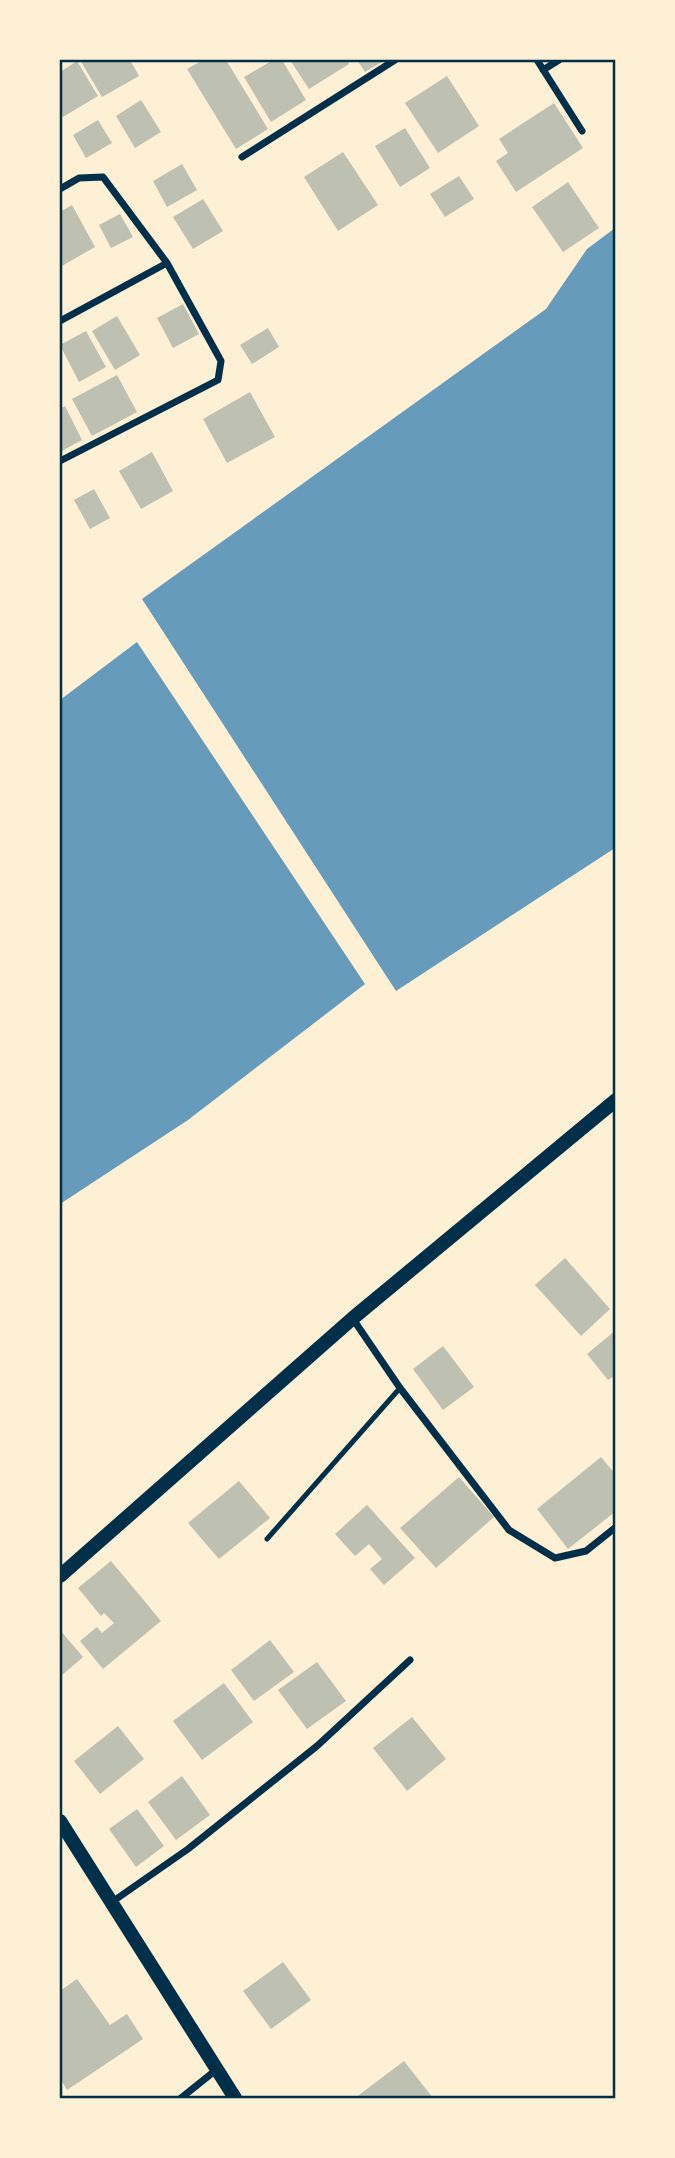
<svg xmlns="http://www.w3.org/2000/svg" width="675" height="2158" font-family="'Asap Condensed',sans-serif">
  <rect width="100%" height="100%" fill="#fdf0d5"/>
  <path fill="#669bbc" d="M615 228V848L396 991 142 599 546 309 587 249Z
    M137 642 365 984 188 1120 60 1204V700Z"/>
  <path fill="#bec0b2" d="M80 60H130L139 76 102 97Z
    M203 60H226L268 129 236 149 187 69Z
    M273 60H282L306 100 271 122 244 77Z
    M290 60H347L349 64 309 89Z
    M357 60H385L365 72Z
    M77 61 98 96 63 117 60 112V72Z
    M447 76 479 126 438 153 405 103Z
    M141 100 161 132 135 148 116 116Z
    M554 103 583 148 516 192 496 161 508 153 499 139Z
    M98 120 112 143 86 158 73 135Z
    M405 128 430 168 400 187 375 146Z
    M343 152 378 205 338 231 304 177Z
    M182 164 197 190 167 207 153 181Z
    M459 176 474 199 445 217 430 194Z
    M568 182 599 228 563 252 532 207Z
    M203 199 223 231 193 249 173 217Z
    M72 205 95 247 60 267V212Z
    M120 214 133 237 111 248 99 225Z
    M183 304 199 334 173 348 157 318Z
    M117 316 140 355 115 370 92 331Z
    M268 328 279 347 252 364 240 345Z
    M86 331 106 367 79 382 60 345Z
    M117 375 137 412 92 436 72 399Z
    M250 392 275 437 227 463 203 419Z
    M65 406 82 440 60 452V409Z
    M152 452 173 491 141 509 119 471Z
    M94 489 110 518 90 529 74 500Z
    M565 1258 610 1309 581 1336 535 1285Z
    M616 1330V1375L608 1380 587 1354Z
    M443 1346 474 1387 443 1410 413 1369Z
    M601 1457 616 1475V1511L568 1549 537 1509Z
    M459 1477 494 1517 436 1568 400 1528Z
    M239 1481 270 1518 219 1559 188 1523Z
    M367 1505 415 1558 384 1585 370 1569 382 1559 369 1544 355 1556 335 1534Z
    M111 1561 161 1621 103 1669 80 1641 97 1627 102 1633 114 1623 104 1613 101 1616 78 1588Z
    M60 1630 83 1657 60 1677Z
    M270 1640 294 1672 254 1701 231 1670Z
    M317 1662 346 1701 307 1729 278 1690Z
    M224 1683 253 1722 202 1760 173 1721Z
    M412 1717 446 1759 407 1791 373 1748Z
    M118 1726 144 1759 100 1794 74 1761Z
    M182 1776 210 1815 176 1840 148 1802Z
    M137 1809 164 1846 136 1867 109 1829Z
    M283 1962 311 2000 271 2029 243 1991Z
    M77 1979 110 2025 127 2014 143 2039 67 2090 60 2078V1991Z
    M404 2061 433 2098H355Z"/>
  <g fill="none" stroke-linecap="round" stroke-linejoin="round">
    <path stroke="#003049" stroke-width="5" d="M267 1539 400 1388"/>
    <path stroke="#003049" stroke-width="7" d="M537 60 582 131
      M543 70 559 60
      M242 157 395 60
      M60 189 79 178 103 177 167 263 221 361 218 380 60 461
      M60 321 167 263
      M353 1319 400 1388 509 1530 555 1558 586 1551 616 1527
      M112 1902 188 1849 317 1746 410 1660
      M181 2098 216 2070"/>
    <path stroke="#003049" stroke-width="14" d="M60 1576 353 1318 616 1100
      M60 1821 235 2098"/>
  </g>
  <rect width="675" height="2158" fill="none" stroke="#fdf0d5" stroke-width="122"/>
  <rect x="61" y="61" width="553" height="2036" fill="none" stroke="#003049" stroke-width="2.5"/>
</svg>
